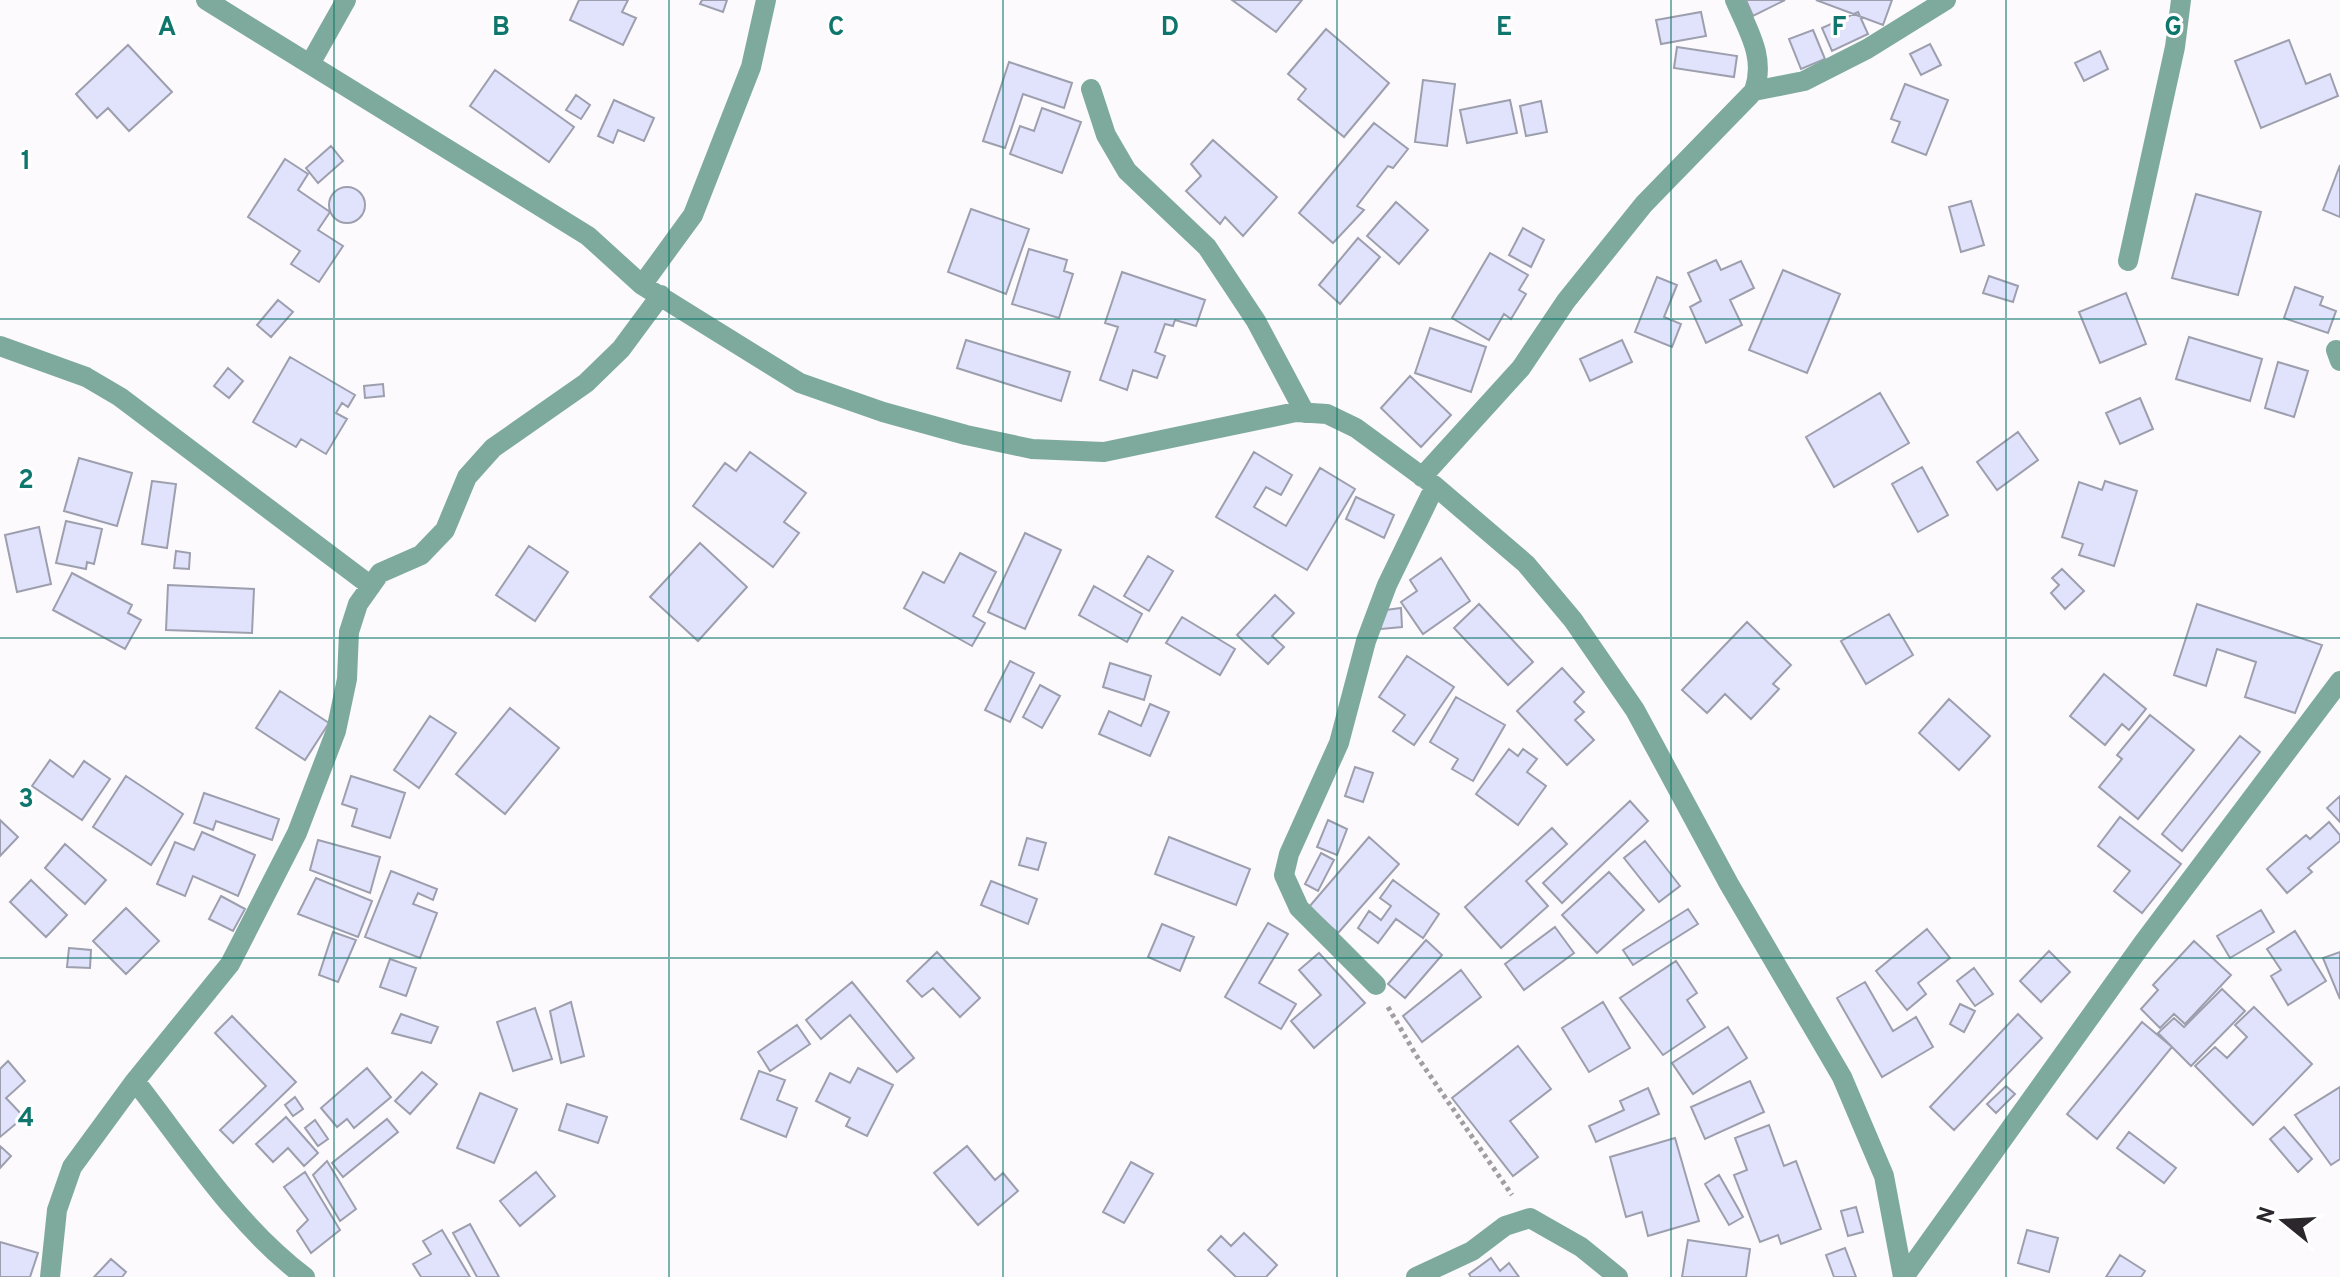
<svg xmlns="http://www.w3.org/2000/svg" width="2340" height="1277" font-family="Overpass,sans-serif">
  <rect width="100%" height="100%" fill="#fcfafd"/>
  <path fill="#e0e3fb" stroke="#9d9fae" stroke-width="2" d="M579 0H628L622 12 636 18 623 45 570 20Z
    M702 0H727L723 12 700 4Z
    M1232 0H1302L1276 32Z
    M1746 0H1785L1753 16Z
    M1816 0H1892L1883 25Z
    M1701 12 1706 36 1661 44 1656 20Z
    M1858 12 1868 34 1832 51 1822 28Z
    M1326 29 1389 83 1344 137 1298 99 1306 89 1288 74Z
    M1813 30 1825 59 1801 69 1789 39Z
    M2289 40 2306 84 2330 74 2338 96 2261 128 2235 61Z
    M1930 44 1941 65 1921 75 1910 54Z
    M128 45 172 92 129 131 108 108 97 118 76 94Z
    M1677 47 1737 56 1734 77 1674 68Z
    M2100 51 2108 69 2084 81 2075 63Z
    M1009 62 1072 83 1064 108 1023 94 1005 148 983 141Z
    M495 70 574 127 549 162 470 106Z
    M1423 80 1455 84 1447 146 1415 142Z
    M1905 84 1948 100 1926 155 1892 142 1900 122 1891 119Z
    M576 95 590 105 581 119 566 110Z
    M614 100 654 118 644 141 618 130 613 143 598 136Z
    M1510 100 1517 133 1467 143 1460 110Z
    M1541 101 1547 132 1526 136 1520 106Z
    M1042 108 1081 122 1062 173 1010 154 1020 126 1034 131Z
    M1374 123 1408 149 1393 168 1388 166 1357 206 1364 210 1333 243 1299 213Z
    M1213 140 1277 197 1243 236 1225 217 1220 224 1186 191 1201 176 1191 164Z
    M331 146 343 161 318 183 306 168Z
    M285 159 308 174 298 190 330 212 318 230 343 246 319 282 291 264 300 251 248 217Z
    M2340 165V217L2323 210Z
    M329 205a18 18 0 1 1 36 0a18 18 0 1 1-36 0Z
    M2196 194 2261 212 2238 295 2172 278Z
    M1971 201 1984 245 1961 252 1949 207Z
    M1396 202 1428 230 1399 264 1367 236Z
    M971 209 1029 229 1006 294 948 272Z
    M1523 228 1544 240 1531 267 1509 255Z
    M1358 238 1380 257 1340 304 1319 285Z
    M1029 249 1067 260 1064 271 1073 274 1059 318 1012 304Z
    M1490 253 1528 275 1519 290 1526 294 1511 319 1504 314 1489 340 1452 318Z
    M1716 260 1721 270 1741 261 1754 288 1730 300 1742 325 1706 343 1690 307 1701 301 1688 273Z
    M1783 270 1840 294 1807 373 1749 350Z
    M1122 272 1205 300 1196 326 1175 320 1173 326 1165 324 1155 352 1165 356 1157 378 1133 370 1127 390 1100 380 1118 327 1105 323Z
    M1989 276 2018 286 2013 302 1983 293Z
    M1657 277 1677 285 1664 317 1681 324 1672 347 1635 332Z
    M2295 287 2323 297 2320 305 2336 311 2328 333 2284 318Z
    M2126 293 2146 344 2100 363 2079 312Z
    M278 300 293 312 271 337 257 325Z
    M1430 328 1486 347 1471 392 1415 373Z
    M2189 337 2262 359 2250 401 2176 379Z
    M966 340 1070 372 1061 401 957 368Z
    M1622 340 1632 362 1590 381 1580 359Z
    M290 357 355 395 348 407 342 403 336 413 347 419 326 454 301 439 296 447 253 422Z
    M2278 362 2308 371 2294 417 2265 408Z
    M228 368 243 381 229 398 214 386Z
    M1410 376 1451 415 1421 447 1381 408Z
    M383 384 384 396 365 398 364 386Z
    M1880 393 1909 443 1834 487 1806 437Z
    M2140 398 2153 429 2120 444 2106 413Z
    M2018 432 2038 460 1997 490 1977 462Z
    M750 452 806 493 784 522 799 533 773 567 693 506 725 463 736 471Z
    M1254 452 1292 475 1281 495 1266 487 1254 507 1286 526 1320 468 1355 489 1307 570 1216 517Z
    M79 458 132 473 117 526 64 511Z
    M1922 467 1948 515 1918 532 1892 484Z
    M152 481 176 484 167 548 142 544Z
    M2105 481 2137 491 2114 566 2079 555 2083 544 2062 537 2079 482 2102 490Z
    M1356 497 1394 515 1384 538 1346 519Z
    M66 521 102 529 94 564 87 562 86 569 56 563Z
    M39 527 51 584 17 592 5 535Z
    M1025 533 1061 550 1025 629 988 612Z
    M700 543 747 587 698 641 650 597Z
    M529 546 568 572 535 621 496 595Z
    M176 551 190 553 189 569 174 568Z
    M960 553 996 572 973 616 985 623 972 646 904 608 923 572 944 583Z
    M1148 556 1173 571 1149 611 1124 596Z
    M1441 558 1470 601 1423 634 1401 602 1417 591 1410 580Z
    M2062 569 2084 591 2065 609 2051 593 2059 585 2052 578Z
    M72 573 132 605 128 613 141 620 125 649 53 610Z
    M168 585 254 589 252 633 166 630Z
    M1094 586 1142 614 1127 642 1079 615Z
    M1275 595 1294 613 1272 636 1284 647 1268 664 1237 635Z
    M1479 604 1533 662 1508 685 1454 628Z
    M2197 604 2322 645 2295 713 2245 697 2256 662 2217 649 2206 686 2174 675Z
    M1401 608 1402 627 1381 629 1378 611Z
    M1889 614 1913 655 1866 684 1841 641Z
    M1182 617 1235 649 1220 675 1166 643Z
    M1747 622 1791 665 1773 684 1779 689 1751 719 1725 694 1707 713 1682 690Z
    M1407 656 1454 687 1414 745 1393 731 1405 715 1379 697Z
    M1010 661 1034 673 1010 722 985 710Z
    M1110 663 1151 676 1144 700 1103 687Z
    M1562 668 1584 692 1574 702 1584 712 1575 720 1594 740 1567 765 1517 711Z
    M2104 674 2146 709 2129 730 2122 724 2105 745 2070 716Z
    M1040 685 1060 696 1042 728 1023 717Z
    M280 691 329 723 305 760 256 728Z
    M1456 697 1505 725 1473 781 1452 769 1458 759 1430 742Z
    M1949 699 1990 736 1959 770 1919 733Z
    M1150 704 1169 712 1150 756 1099 734 1109 711 1141 726Z
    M510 708 559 748 505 814 456 774Z
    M2150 715 2194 750 2138 819 2099 787 2122 759 2117 755Z
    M430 716 456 733 419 788 394 770Z
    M2240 736 2260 752 2182 851 2162 834Z
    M1509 749 1518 756 1523 749 1537 759 1527 772 1546 786 1518 825 1476 794Z
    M50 760 73 777 84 761 110 779 82 820 32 786Z
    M1355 767 1373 773 1363 802 1345 796Z
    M126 776 183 814 151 865 93 827Z
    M351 776 405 793 390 838 352 826 357 809 342 804Z
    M204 793 279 819 272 840 216 821 213 830 194 823Z
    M2340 796V822L2327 808Z
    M1630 801 1648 821 1562 903 1543 883Z
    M2120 817 2181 864 2142 913 2114 891 2130 871 2098 846Z
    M0 820 18 837 0 856Z
    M1328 820 1347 829 1337 855 1317 847Z
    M2329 822 2340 835V841L2308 868 2312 872 2287 893 2267 869 2306 835 2310 839Z
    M1552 828 1567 844 1526 881 1548 906 1501 948 1465 907Z
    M202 832 255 855 238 896 193 876 185 896 157 884 175 842 194 850Z
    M1169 837 1250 869 1236 905 1155 874Z
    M1369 837 1399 864 1338 933 1309 907Z
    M1027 838 1046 843 1038 870 1019 865Z
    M318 840 380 857 370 893 310 870Z
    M1645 841 1680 886 1659 902 1624 858Z
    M65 844 106 880 85 904 45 868Z
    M1321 853 1334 860 1318 891 1305 884Z
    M391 871 437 889 433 900 418 893 413 904 437 913 420 958 365 937Z
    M1609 872 1644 910 1597 953 1562 915Z
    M316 878 372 901 358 937 298 914Z
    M31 880 67 915 46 937 10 902Z
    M1393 880 1439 914 1423 938 1396 919 1378 943 1358 928 1369 911 1381 920 1391 906 1380 898Z
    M991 881 1037 899 1028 924 981 905Z
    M221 896 245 909 233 931 209 919Z
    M126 908 159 941 126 974 93 941Z
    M1688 909 1698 924 1633 965 1623 950Z
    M2261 910 2274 932 2230 958 2217 936Z
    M1268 923 1288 934 1259 983 1296 1004 1281 1029 1225 997Z
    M1162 924 1194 937 1180 971 1148 957Z
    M1555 927 1574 953 1524 990 1505 964Z
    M1927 929 1950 958 1918 983 1926 994 1907 1010 1876 971Z
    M2295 931 2326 981 2288 1005 2271 976 2281 970 2267 949Z
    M333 932 356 940 338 982 319 975Z
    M1426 940 1442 955 1405 998 1388 984Z
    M2194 941 2231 975 2185 1024 2174 1014 2160 1028 2141 1009 2158 990 2153 985Z
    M69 948 91 950 90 968 67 967Z
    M2049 951 2070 972 2041 1002 2020 981Z
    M937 952 980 998 960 1017 933 988 922 997 907 981Z
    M2340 952V999L2323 958Z
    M1319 953 1365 1003 1314 1048 1291 1021 1321 995 1299 970Z
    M390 959 416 968 406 996 380 987Z
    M1676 961 1697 993 1687 1000 1705 1027 1663 1055 1620 998Z
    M1974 968 1993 994 1975 1006 1957 981Z
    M1461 970 1481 997 1422 1042 1403 1016Z
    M852 982 914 1058 897 1072 850 1015 821 1039 806 1020Z
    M1865 982 1893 1031 1916 1017 1933 1047 1882 1077 1837 998Z
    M2222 989 2245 1011 2191 1066 2158 1033 2174 1018 2184 1027Z
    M571 1002 584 1056 561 1063 550 1011Z
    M1603 1002 1630 1048 1589 1072 1562 1028Z
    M1960 1004 1975 1011 1964 1032 1950 1024Z
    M2254 1007 2312 1064 2253 1125 2195 1066 2215 1047 2227 1058 2247 1037 2235 1025Z
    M535 1008 552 1059 513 1071 497 1022Z
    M401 1014 438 1027 431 1043 392 1033Z
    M2018 1014 2042 1038 1954 1130 1930 1107Z
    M232 1016 296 1082 233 1143 220 1130 266 1086 215 1033Z
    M2142 1022 2172 1047 2097 1139 2067 1114Z
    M797 1025 810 1044 770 1071 758 1052Z
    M1728 1027 1747 1058 1693 1094 1672 1063Z
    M1518 1046 1551 1089 1510 1121 1538 1157 1513 1176 1452 1098Z
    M8 1061 25 1081 6 1098 24 1117 0 1137V1069Z
    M367 1068 391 1097 354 1128 347 1119 337 1127 321 1108Z
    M858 1068 893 1085 867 1136 846 1126 850 1118 816 1101 830 1073 850 1083Z
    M759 1071 785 1080 777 1100 797 1108 786 1137 741 1119Z
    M422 1072 437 1084 410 1114 395 1101Z
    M1750 1081 1764 1112 1705 1139 1691 1107Z
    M2006 1086 2015 1094 1996 1113 1987 1104Z
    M2340 1087V1159L2331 1165 2295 1115Z
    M1648 1088 1659 1114 1596 1142 1589 1126 1624 1110 1620 1101Z
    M480 1093 517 1109 494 1163 457 1148Z
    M295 1097 303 1109 293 1116 285 1105Z
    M567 1104 607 1117 598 1143 559 1130Z
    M286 1117 318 1153 304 1166 288 1148 273 1162 256 1144Z
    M387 1119 398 1132 343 1177 332 1163Z
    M315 1120 328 1139 318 1146 305 1128Z
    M1769 1125 1784 1166 1796 1161 1821 1229 1781 1244 1778 1235 1760 1242 1734 1175 1747 1170 1735 1138Z
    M2284 1127 2312 1159 2298 1172 2270 1139Z
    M2129 1132 2176 1168 2164 1183 2117 1148Z
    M1675 1138 1699 1221 1648 1236 1642 1212 1626 1217 1610 1157Z
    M0 1146 11 1156 0 1168Z
    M967 1146 995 1180 1003 1173 1018 1191 978 1225 934 1173Z
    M327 1161 356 1209 340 1221 313 1175Z
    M1131 1162 1153 1174 1124 1223 1103 1212Z
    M305 1172 340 1230 311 1253 297 1231 308 1220 284 1187Z
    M536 1172 555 1196 520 1226 500 1201Z
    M1719 1175 1743 1217 1729 1225 1705 1184Z
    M1856 1207 1863 1232 1848 1236 1841 1211Z
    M470 1224 499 1277H477L453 1233Z
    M442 1230 470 1277H421L413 1264 431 1254 423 1241Z
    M2027 1230 2058 1238 2049 1272 2018 1263Z
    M1244 1233 1277 1265 1266 1277H1236L1208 1250 1221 1236 1231 1246Z
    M1688 1240 1750 1249 1746 1277H1682Z
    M0 1242 38 1253 30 1277H0Z
    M1845 1248 1856 1277H1834L1826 1255Z
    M2120 1255 2145 1271 2141 1277H2106Z
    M1491 1258 1500 1271 1509 1263 1519 1277H1471L1469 1274Z
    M111 1259 126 1272 122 1277H94Z"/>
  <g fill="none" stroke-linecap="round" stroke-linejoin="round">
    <path stroke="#a19ea2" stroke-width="5" stroke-dasharray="4 4" stroke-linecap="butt" d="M1388 1007 1416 1055 1512 1195"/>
    <path stroke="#7eaa9d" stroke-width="20" d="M206 0 588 236 642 285 800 383 883 412 966 435 1032 449 1104 452 1296 412 1327 414 1356 428 1435 486 1526 564 1573 620 1635 710 1729 884 1842 1077 1884 1176 1903 1277
      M310 64 346 0
      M1091 89 1106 135 1127 171 1207 247 1256 321 1305 413
      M1754 91 1804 81 1867 49 1946 0
      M2128 261 2175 47 2181 0
      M642 285 693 215 751 67 766 0
      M0 346 86 377 120 397 371 586
      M2336 350 2340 361
      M1422 477 1521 368 1566 301 1644 204 1754 91C1766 57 1748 31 1735 0
      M1376 985 1299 908 1284 875 1289 854 1339 743 1366 641 1387 585 1435 486
      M135 1081C188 1149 236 1225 305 1277
      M50 1277 57 1210 72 1167 135 1081 230 964 297 833 336 731 347 679 349 632 358 604 380 573 421 555 445 530 467 477 493 448 586 383 621 349 661 295
      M1416 1277 1472 1251 1505 1226 1530 1218 1581 1247 1618 1277
      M1904 1277 2143 943 2340 681"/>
  </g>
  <path fill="none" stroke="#0f766e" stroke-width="2" stroke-opacity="0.55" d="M334 0V1277M669 0V1277M1003 0V1277M1337 0V1277M1671 0V1277M2006 0V1277M0 319H2340M0 638H2340M0 958H2340"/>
  <g font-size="26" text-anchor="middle" font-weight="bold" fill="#0f766e" stroke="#fff" stroke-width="6" stroke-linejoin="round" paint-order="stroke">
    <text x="167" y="35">A</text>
    <text x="501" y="35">B</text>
    <text x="836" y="35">C</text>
    <text x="1170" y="35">D</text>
    <text x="1504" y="35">E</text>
    <text x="1839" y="35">F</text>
    <text x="2173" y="35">G</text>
    <text x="26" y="169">1</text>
    <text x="26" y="488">2</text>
    <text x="26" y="807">3</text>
    <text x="26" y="1126">4</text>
  </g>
  <g transform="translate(2284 1221) rotate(288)" stroke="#ffffff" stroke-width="6" paint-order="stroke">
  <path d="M0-6L14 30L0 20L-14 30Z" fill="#2b272d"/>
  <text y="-12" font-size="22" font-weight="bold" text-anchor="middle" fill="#2b272d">N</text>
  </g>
</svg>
